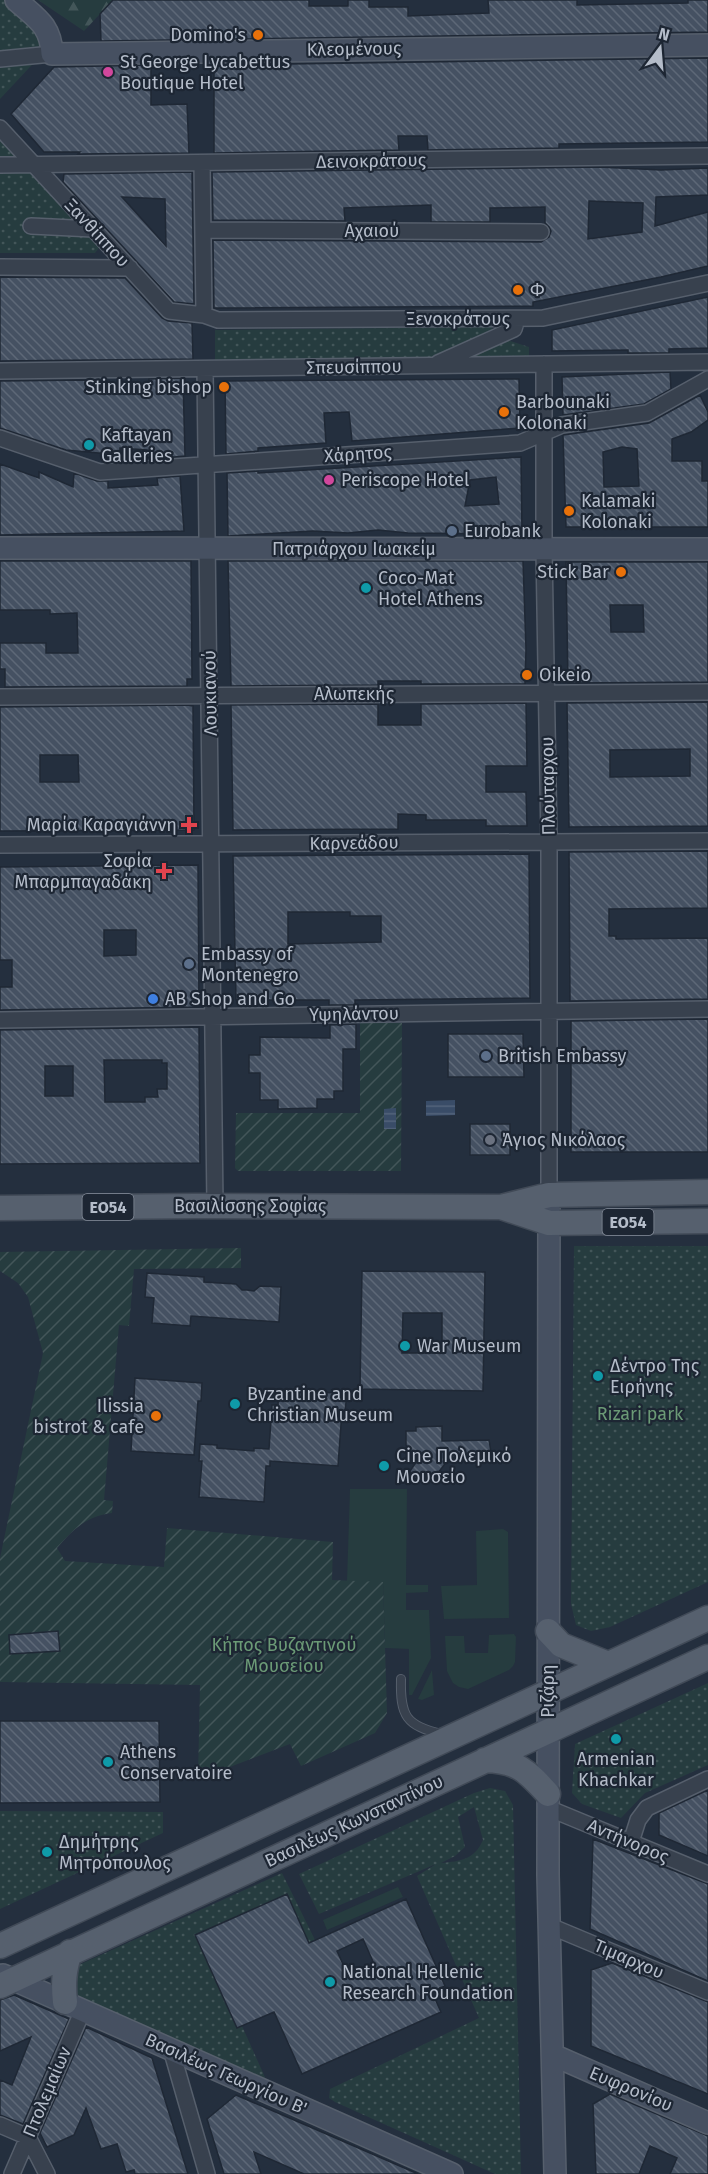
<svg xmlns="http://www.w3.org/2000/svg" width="708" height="2174" font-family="'Fira Sans',sans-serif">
  <defs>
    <pattern id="forest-firs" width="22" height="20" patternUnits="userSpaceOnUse" patternTransform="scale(1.5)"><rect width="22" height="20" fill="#263c3f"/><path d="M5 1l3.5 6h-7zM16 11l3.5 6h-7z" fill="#435659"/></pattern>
    <pattern id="park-dots" width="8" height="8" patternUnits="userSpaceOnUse" patternTransform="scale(1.5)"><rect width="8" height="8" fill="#263c3f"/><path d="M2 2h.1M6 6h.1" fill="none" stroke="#435659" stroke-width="1.8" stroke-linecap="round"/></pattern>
    <pattern id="garden-furrows" width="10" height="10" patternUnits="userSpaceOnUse" patternTransform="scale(1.5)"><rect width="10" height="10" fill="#263c3f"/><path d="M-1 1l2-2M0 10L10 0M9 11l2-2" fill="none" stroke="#435659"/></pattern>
    <pattern id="water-rules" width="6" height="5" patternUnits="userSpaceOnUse" patternTransform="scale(1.5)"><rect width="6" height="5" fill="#394c67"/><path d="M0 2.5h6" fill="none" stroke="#53647b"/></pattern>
    <pattern id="building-back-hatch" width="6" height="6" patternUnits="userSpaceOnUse" patternTransform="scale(1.5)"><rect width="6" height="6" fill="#455162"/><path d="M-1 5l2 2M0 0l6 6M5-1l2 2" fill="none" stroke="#5d6877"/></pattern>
  </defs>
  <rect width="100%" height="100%" fill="#242f3e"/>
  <path fill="#263c3f" d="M350 1489H407L406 1585H428V1592L406 1593V1610H429L431 1658 412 1695H409V1649L385 1648 383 1583 347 1581Z
    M503 1529 508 1532 509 1618 444 1619 441 1586 477 1585 476 1531Z
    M514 1634 516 1637 515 1662 513 1666 509 1670 468 1689 459 1687 453 1683 447 1671 445 1636H464L465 1653H488L489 1635Z
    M432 1670 434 1695 422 1700 418 1699Z
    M398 1887 403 1897 327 1930 323 1920Z"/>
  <path fill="url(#forest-firs)" d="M38 0H113L84 31Z"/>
  <path fill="url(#park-dots)" fill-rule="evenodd" d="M0 0H5C21 14 41 32 44 52L0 99Z
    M0 136 101 245 95 253H0Z
    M492 327V329L429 361 215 362V330Z
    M504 339 529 347V359L458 360Z
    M574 1246H708V1582L610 1627 591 1631 576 1625 571 1604Z
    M708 1683V1765L645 1793 621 1818 582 1804 572 1793 575 1744Z
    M490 1788 505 1791 513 1805 521 2174H495L335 2102 329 2098 330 2089 479 2018 417 1876 436 1864 319 1914 299 1874 474 1793ZM474 1807 483 1840C474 1860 461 1861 441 1863L455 1856 465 1847 458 1817Z
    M0 1811 163 1812V1833L0 1909Z
    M282 1873 315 1940 309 1943 237 2028 242 2026 268 2084 70 1992 72 1968Z"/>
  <path fill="url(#garden-furrows)" d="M360 1023H402L401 1171H238L235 1168 236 1113H360Z
    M241 1248V1268L134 1269 129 1326 119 1325 104 1500 113 1501 112 1513C87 1516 72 1530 57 1548L65 1561 164 1567 167 1528 333 1542 332 1580 383 1582 387 1713 375 1733 301 1766 290 1744 201 1778H198L200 1685 0 1682V1558L43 1353 28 1297 18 1283 0 1271V1252Z"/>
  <path fill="url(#water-rules)" d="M455 1100V1115L426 1116V1101Z
    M396 1108V1129H384V1109Z"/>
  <path fill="url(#building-back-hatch)" stroke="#1f2835" stroke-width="1.5" fill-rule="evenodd" d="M113 0H309V6H348V0H369V7H408V16L489 13 488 0H577V5L688 3V0H708V32L101 41 100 14Z
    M708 58V142L559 144V148L428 150 427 136H398L399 150 214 153V65Z
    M151 65V105L187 104 189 153 78 154 80 152H44L11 114 54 67Z
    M599 167 661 170 708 168V195L656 197 655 226 708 212V266L661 277 533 302V306L214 308 213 240 541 242 549 237 551 231 549 227 545 223V207L490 208V222H431V205L344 208 345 221 213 220 212 172ZM589 201 643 203 642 232 588 239Z
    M192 172 194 304 174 302 63 182 64 174ZM122 197 165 199 166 246Z
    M0 277 125 278 162 318 168 321 192 323 193 359 0 361Z
    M708 297V348L669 349V353H628V350L552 351V330Z
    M670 372 671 389 644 404 563 415 562 377Z
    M183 378 185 456 153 459 152 457H147V450L120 448V455L66 450 0 428V381L88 380 85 392 122 394 148 393 149 379Z
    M519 379 520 428 352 441 349 412 324 413 326 443 258 448V451L226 454 225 381Z
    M700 395 708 412V420L691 432 672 439V461H702V481H708V527H566L563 435 649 423ZM622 447 637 449 639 486 604 487 603 452Z
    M521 457 522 534 408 533 378 530 348 533 313 531 228 536 227 473 258 471V473ZM496 477 499 504 465 506 470 480Z
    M0 464 39 478V472L73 487 74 473 97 481H108V488L158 485 157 478 180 476 184 531 0 535Z
    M0 561H191L192 679H187V686L5 687V669H0V643H46V653H78L77 613 50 614V610H0Z
    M228 561H523L526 649 525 684H421V681H378V685L231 686Z
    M566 562H708V682L568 683ZM610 605H643L644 632H611Z
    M708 702V826L569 827 567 703ZM690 749V776L610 777V750Z
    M526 703 527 766H486V792H526L527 826H486V820H426V815L398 814V829L233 830 231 705 378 704V725H421V704Z
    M187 705 193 706 194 830 0 831V707ZM40 755H78L79 782H40Z
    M708 851V908L609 909V936H616V939L708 938V999L570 1001 569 852Z
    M529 854 530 998 355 1000V1005H329V1000H236L233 856ZM288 912H350V916H381V942L288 944Z
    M198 865 199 1007 0 1010V987H12V960H0V867ZM104 930H136V955L104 956Z
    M708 1019V1152H571V1021Z
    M356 1024V1049H343V1091H334V1099H317V1108L278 1109V1100H260V1073H249V1055H260V1037L330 1038V1025Z
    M199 1027 200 1163 0 1164V1030ZM104 1060H162V1063H167V1089H157L158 1097H145V1102H105ZM45 1066H73V1096H45Z
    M448 1034H523L524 1077H448Z
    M470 1124H510V1155H470Z
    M362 1271 485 1272 483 1391 360 1389ZM403 1313H442V1353H402Z
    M147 1273 204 1277V1282L236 1284 242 1290H247L254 1291 260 1286 281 1287 279 1322 191 1316 190 1326 152 1323 154 1298 145 1297Z
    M135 1378 202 1383 201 1401H198L194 1455 131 1451Z
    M279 1389 347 1394 345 1411H342L338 1466 270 1461V1466H266L264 1502 199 1497 202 1461H199L200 1444 217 1445V1448L254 1451V1448L269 1449 272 1405H278Z
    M442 1426V1441L489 1440 491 1452 489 1457 479 1461 450 1457 435 1477 428 1479 414 1478 410 1471 417 1461 406 1445V1431H416V1427Z
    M58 1631 60 1651 10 1654 9 1635Z
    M0 1721H159L160 1802 0 1803Z
    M708 1790V1856L659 1835V1813Z
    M593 1839 708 1884V1981L590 1929Z
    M287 1894 309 1943 406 1899 445 1986 432 1992 441 2012 302 2074 274 2012 237 2028 195 1935ZM363 1939 375 1966 349 1977 337 1951Z
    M612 1963 708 2002V2094L591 2046V1970Z
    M14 1995 69 2019 23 2124 0 2115V2080L12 2085 31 2037 0 2051V2000Z
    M86 2027 152 2058 188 2174H135L134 2170 126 2172 117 2144 101 2149 86 2108 74 2135 47 2147 40 2133Z
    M610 2094 708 2136V2174H670L677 2158 650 2146 639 2174H596L593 2104Z
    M236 2095 331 2136 418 2174H304L254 2152 261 2174H224L207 2119Z"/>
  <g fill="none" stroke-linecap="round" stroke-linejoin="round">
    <g stroke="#565f6c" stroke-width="10">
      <path id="lane" d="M401 1679C400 1716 406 1726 442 1734"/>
    </g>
    <g stroke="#565f6c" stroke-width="18">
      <path id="street" d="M0 59 52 54
        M0 128 169 311 204 315 218 320 543 318 708 283
        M202 163 204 315
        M0 165 708 156
        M31 226 93 229
        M203 230 541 232
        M0 267 130 268
        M438 363 514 329 517 319
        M544 364V550L549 841V1195
        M205 369 215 1206
        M0 371 708 362
        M0 438 100 472 520 443 562 425 647 413 708 379
        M0 697 708 692
        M0 845 708 841
        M0 1020 708 1009
        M548 1808 708 1874
        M631 1842 638 1820 647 1808 708 1779
        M550 1926 708 1992
        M171 2049 207 2174
        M0 2125 28 2137 47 2174
        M12 2174 83 2010"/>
    </g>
    <g stroke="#565f6c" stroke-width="24">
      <path id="secondary" d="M16 0C36 18 51 25 52 54L708 45
        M0 548 708 549
        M549 1195 548 1875 555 2174
        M3 1975 452 2174
        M553 2055 708 2123"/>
    </g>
    <g stroke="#414a57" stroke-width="27">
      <path id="primary" d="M501 1207 549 1223 708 1221
        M0 1208 195 1206 501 1207 549 1195 708 1192
        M548 1631 561 1645 608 1664
        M485 1760C518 1761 527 1771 548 1794
        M0 1946 708 1618
        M0 1986 708 1657
        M65 2002C63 1983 64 1970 70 1952"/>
    </g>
    <use href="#lane" stroke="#38414e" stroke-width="8"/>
    <use href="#street" stroke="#38414e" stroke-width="15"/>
    <use href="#secondary" stroke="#465061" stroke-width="21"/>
    <use href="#primary" stroke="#56606e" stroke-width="24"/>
  </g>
  <g fill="#e8710a" stroke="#1d2633" stroke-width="2">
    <circle cx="258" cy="35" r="6"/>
    <circle cx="518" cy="290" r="6"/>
    <circle cx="224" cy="387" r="6"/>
    <circle cx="504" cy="412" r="6"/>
    <circle cx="569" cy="511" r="6"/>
    <circle cx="621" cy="572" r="6"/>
    <circle cx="527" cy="675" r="6"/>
    <circle cx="156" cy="1416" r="6"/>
  </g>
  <g fill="#d1479c" stroke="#1d2633" stroke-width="2">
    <circle cx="108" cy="72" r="6"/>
    <circle cx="329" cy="480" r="6"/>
  </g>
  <g fill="#0f9aa8" stroke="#1d2633" stroke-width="2">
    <circle cx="89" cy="445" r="6"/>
    <circle cx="366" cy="588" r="6"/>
    <circle cx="405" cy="1346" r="6"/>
    <circle cx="598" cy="1376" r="6"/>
    <circle cx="235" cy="1404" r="6"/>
    <circle cx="384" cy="1466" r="6"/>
    <circle cx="616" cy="1739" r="6"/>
    <circle cx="108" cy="1762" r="6"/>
    <circle cx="47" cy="1852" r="6"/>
    <circle cx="330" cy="1982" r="6"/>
  </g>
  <g fill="#5c6f8a" stroke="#1d2633" stroke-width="2">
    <circle cx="452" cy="531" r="6"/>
    <circle cx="189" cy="964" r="6"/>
    <circle cx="486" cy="1056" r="6"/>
  </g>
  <g fill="#e0444e" stroke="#1d2633" stroke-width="2">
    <path d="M186 816h6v6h6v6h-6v6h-6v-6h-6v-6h6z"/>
    <path d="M161 862h6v6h6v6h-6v6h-6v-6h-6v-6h6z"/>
  </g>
  <circle fill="#3f7fe0" stroke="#1d2633" stroke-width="2" cx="153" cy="999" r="6"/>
  <circle fill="#6b7280" stroke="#1d2633" stroke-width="2" cx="490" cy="1140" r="6"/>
  <g text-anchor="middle" stroke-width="4.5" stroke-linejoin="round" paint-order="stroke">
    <g fill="#1d2633" stroke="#878f9c" stroke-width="1.5">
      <rect x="82.5" y="1194" width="51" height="26" rx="4.5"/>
      <rect x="602.5" y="1209" width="51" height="26" rx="4.5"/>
    </g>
    <g font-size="16" font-weight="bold" fill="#b4bcc9">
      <text x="108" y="1213">ΕΟ54</text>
      <text x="628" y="1228">ΕΟ54</text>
    </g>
    <g font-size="18" fill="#b4bcc9" stroke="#1d2633" text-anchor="start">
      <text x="246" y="41" text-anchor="end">Domino's</text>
      <text x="120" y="68">St George Lycabettus<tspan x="120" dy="21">Boutique Hotel</tspan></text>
      <text x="530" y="296">Φ</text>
      <text x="212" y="393" text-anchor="end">Stinking bishop</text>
      <text x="516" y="408">Barbounaki<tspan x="516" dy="21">Kolonaki</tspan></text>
      <text x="101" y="441">Kaftayan<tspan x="101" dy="21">Galleries</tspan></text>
      <text x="341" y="486">Periscope Hotel</text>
      <text x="581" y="507">Kalamaki<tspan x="581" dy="21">Kolonaki</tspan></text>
      <text x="464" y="537">Eurobank</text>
      <text x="609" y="578" text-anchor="end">Stick Bar</text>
      <text x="378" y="584">Coco-Mat<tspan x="378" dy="21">Hotel Athens</tspan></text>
      <text x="539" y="681">Oikeio</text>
      <text x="177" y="831" text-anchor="end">Μαρία Καραγιάννη</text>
      <text x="152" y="867" text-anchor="end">Σοφία<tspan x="152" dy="21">Μπαρμπαγαδάκη</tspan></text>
      <text x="201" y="960">Embassy of<tspan x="201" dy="21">Montenegro</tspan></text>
      <text x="165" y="1005">AB Shop and Go</text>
      <text x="498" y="1062">British Embassy</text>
      <text x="502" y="1146">Άγιος Νικόλαος</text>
      <text x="417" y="1352">War Museum</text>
      <text x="610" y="1372">Δέντρο Της<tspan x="610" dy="21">Ειρήνης</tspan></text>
      <text x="247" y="1400">Byzantine and<tspan x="247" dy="21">Christian Museum</tspan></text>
      <text x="144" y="1412" text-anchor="end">Ilissia<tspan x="144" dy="21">bistrot &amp; cafe</tspan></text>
      <text x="396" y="1462">Cine Πολεμικό<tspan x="396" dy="21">Μουσείο</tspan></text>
      <text x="120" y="1758">Athens<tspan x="120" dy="21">Conservatoire</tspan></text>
      <text x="616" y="1765" text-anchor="middle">Armenian<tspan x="616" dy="21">Khachkar</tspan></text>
      <text x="59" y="1848">Δημήτρης<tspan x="59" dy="21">Μητρόπουλος</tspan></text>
      <text x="342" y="1978">National Hellenic<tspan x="342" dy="21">Research Foundation</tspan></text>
    </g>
    <g font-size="18" fill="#b4bcc9" stroke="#1d2633">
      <text transform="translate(354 49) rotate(-1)" y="6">Κλεομένους</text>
      <text transform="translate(371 161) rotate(-1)" y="6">Δεινοκράτους</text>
      <text x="372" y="237">Αχαιού</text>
      <text transform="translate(97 233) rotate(47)" y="6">Ξανθίππου</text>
      <text x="458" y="325">Ξενοκράτους</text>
      <text transform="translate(354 367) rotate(-1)" y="6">Σπευσίππου</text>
      <text transform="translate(358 454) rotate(-4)" y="6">Χάρητος</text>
      <text x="354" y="555">Πατριάρχου Ιωακείμ</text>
      <text transform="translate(210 693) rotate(-91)" y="6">Λουκιανού</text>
      <text x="354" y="700">Αλωπεκής</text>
      <text transform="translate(548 786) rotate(-91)" y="6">Πλούταρχου</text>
      <text transform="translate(354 843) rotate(-1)" y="6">Καρνεάδου</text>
      <text transform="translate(354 1014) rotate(-1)" y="6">Υψηλάντου</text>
      <text x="250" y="1212">Βασιλίσσης Σοφίας</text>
      <text transform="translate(548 1691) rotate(-90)" y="6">Ριζάρη</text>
      <text transform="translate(354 1821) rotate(-25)" y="6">Βασιλέως Κωνσταντίνου</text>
      <text transform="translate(628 1841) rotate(23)" y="6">Αντήνορος</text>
      <text transform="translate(629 1959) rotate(23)" y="6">Τιμαρχου</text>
      <text transform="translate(226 2074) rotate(24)" y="6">Βασιλέως Γεωργίου Β'</text>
      <text transform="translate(631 2089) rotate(23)" y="6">Ευφρονίου</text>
      <text transform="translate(47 2092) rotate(-67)" y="6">Πτολεμαίων</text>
    </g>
    <g font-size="18" fill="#6b9a76" stroke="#1d2633">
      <text x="640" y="1420">Rizari park</text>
      <text x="284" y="1651">Κήπος Βυζαντινού<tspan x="284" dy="21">Μουσείου</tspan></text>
    </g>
  </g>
  <g transform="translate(660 48) rotate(16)" stroke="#1d2633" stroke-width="4.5" paint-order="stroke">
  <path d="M0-4.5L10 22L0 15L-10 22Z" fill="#b4bcc9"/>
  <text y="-9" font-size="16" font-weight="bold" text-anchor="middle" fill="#b4bcc9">N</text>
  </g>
</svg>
